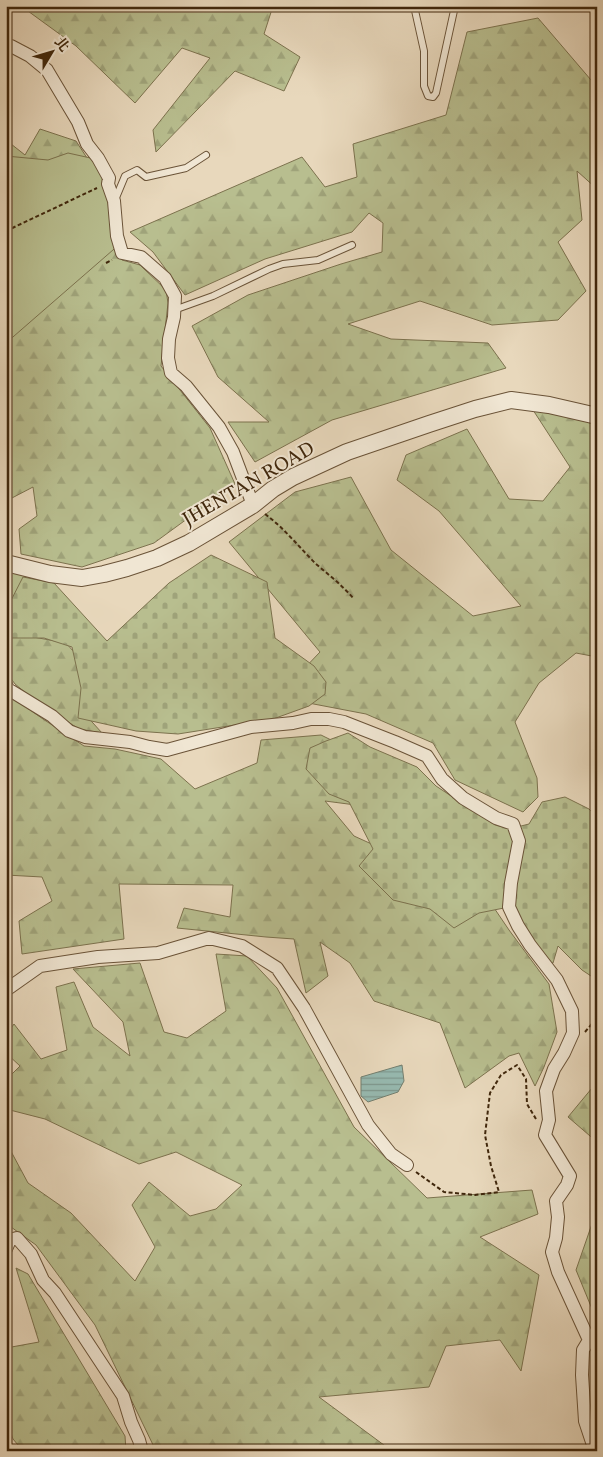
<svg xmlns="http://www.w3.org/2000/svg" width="603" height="1457" font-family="Vollkorn,'Noto Serif TC',serif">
  <defs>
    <pattern id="forest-firs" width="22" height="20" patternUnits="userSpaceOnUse" patternTransform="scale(1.25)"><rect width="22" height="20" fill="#b8be8f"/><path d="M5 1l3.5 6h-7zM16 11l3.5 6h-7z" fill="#9fa37a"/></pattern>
    <pattern id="cemetery-stones" width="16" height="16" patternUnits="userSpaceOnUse" patternTransform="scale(1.25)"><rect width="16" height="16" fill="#b8be8f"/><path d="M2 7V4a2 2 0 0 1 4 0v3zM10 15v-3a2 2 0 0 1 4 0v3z" fill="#9fa37a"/></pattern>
    <pattern id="water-rules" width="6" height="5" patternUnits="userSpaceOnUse" patternTransform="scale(1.25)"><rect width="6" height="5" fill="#97bab1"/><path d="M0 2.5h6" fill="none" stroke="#7d978e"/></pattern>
  </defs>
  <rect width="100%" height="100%" fill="#e8d8bc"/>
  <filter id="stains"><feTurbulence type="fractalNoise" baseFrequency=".004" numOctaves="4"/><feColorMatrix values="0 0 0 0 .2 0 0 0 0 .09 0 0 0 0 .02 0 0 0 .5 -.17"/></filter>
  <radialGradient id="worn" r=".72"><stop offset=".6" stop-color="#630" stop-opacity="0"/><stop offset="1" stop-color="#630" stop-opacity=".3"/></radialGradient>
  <path fill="url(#forest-firs)" stroke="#7c724e" d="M21 6H273L264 34 300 57 284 91 235 71 156 152 153 130 210 58 182 48 135 103 76 46Z
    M538 18 597 87V189L577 171 582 220 558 242 586 291 558 320 492 325 420 301 348 324 391 339 488 343 506 368 332 420 255 462 228 422H269L218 377 192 326 248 295 341 264 382 252 383 223 369 213 352 232 265 259 185 295 153 252 130 232 302 157 325 187 357 177 353 144 446 115 467 32Z
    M40 129 76 141 100 178 110 220 122 260 140 265 166 290 168 303 161 366 210 428 235 484 154 543 82 567 21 554 19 529 37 516 33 487 10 499H6V363L9 355 6 239V140L25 155Z
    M533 410 597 423V657L576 653 539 683 515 722 537 778 538 797 523 812 455 780 433 743 366 714 277 697 320 652 229 542 295 492 351 477 391 550 473 616 521 606 439 511 397 480 406 455 467 429 509 499 543 501 570 467Z
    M6 568 40 578 25 608 6 627Z
    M6 632 66 643 82 661 84 713 102 733 79 729 33 699 15 684 6 672Z
    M6 693 43 719 84 746 115 749 161 759 195 789 257 763 261 740 321 735 404 776 394 810 325 801 354 836 486 896 509 930 549 984 557 1032 544 1067 535 1086 519 1053 509 1056 465 1088 440 1023 374 1001 350 963 320 942 328 976 306 993 294 939 266 937 177 928 184 908 230 917 233 885 119 884 124 939 22 954 19 921 52 901 42 877 6 875Z
    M216 954 247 956 277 988 354 1127 427 1198 532 1190 538 1214 480 1237 539 1275 521 1371 500 1340 446 1346 429 1387 319 1397 392 1451H156L95 1325 36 1245 11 1227 6 1229V1142L28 1183 71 1213 135 1281 155 1247 132 1205 149 1182 190 1216 216 1209 242 1185 176 1152 139 1164 45 1119 6 1109V1080L20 1066 6 1053V1035L14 1024 41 1059 67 1050 56 987 74 982 93 1027 130 1056 123 1022 73 969 140 963 164 1032 187 1038 226 1011Z
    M597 1082V1142L568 1117Z
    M597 1214V1321L576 1270 594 1218Z
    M16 1268 28 1274 125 1436 126 1451H23L13 1439 6 1420V1348L39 1342Z"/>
  <path fill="url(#cemetery-stones)" stroke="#7c724e" d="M211 555 267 582 275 638 314 666 326 682 325 694 309 706 273 719 178 734 136 731 78 718 81 688 72 647 44 638H6V610L23 577 54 583 107 641 169 583Z
    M348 733 370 747 417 767 436 786 495 825 509 829 529 824 542 802 565 797 589 809 597 817V980L582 970 558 946 553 963 536 964 541 958 509 907 479 913 454 928 430 909 393 900 359 866 373 849 349 802 329 794 306 769 310 748 326 741Z"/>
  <path fill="#b8be8f" stroke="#7c724e" d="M68 153 95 159 111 186 121 243 6 343V156L48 160Z"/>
  <path fill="url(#water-rules)" stroke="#747f6f" d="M402 1065 404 1081 398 1092 368 1102 361 1096V1077Z"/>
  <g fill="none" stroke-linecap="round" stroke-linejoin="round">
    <g stroke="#6a5338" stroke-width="8">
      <path id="service" d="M414 6 424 51V86L428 96 433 97 436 93 455 6
        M115 200 125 176 137 170 146 177 186 168 206 155
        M174 310 213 296 269 269 283 264 318 260 352 245"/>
    </g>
    <g stroke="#6a5338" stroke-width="14">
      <path id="minor" d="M6 47 11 46 30 56 47 70 78 122 87 144 98 158 109 178 108 184 114 201 117 236 122 253 141 257 165 278 175 296 174 317 169 339 168 358 171 373 186 386 219 427 233 452 253 505
        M6 685 8 689 52 716 69 731 85 737 130 742 149 747 167 750 251 727 293 723 311 719H329L344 722 395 742 427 756 442 779 463 798 496 818 513 824 519 841 511 883 509 907 518 926 530 945 557 980 572 1011 573 1033 564 1053 554 1069 546 1091 549 1120 545 1135 570 1176 567 1185 556 1201 558 1217 556 1238 552 1252 558 1272 589 1340 583 1350 582 1375 585 1421 595 1451
        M6 990 40 966 98 957 158 953 209 938 242 946 277 968 304 1008 368 1125 391 1154 407 1165
        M6 1249 10 1240 17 1238 31 1254 43 1280 55 1293 123 1396 131 1422 139 1440 142 1451"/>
    </g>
    <g stroke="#6a5338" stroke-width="18">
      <path id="tertiary" d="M6 563 50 574 82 578 104 574 127 568 157 558 189 543 253 505 273 489 293 477 347 452 429 424 475 409 511 400 549 405 597 416"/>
    </g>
    <path stroke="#40270c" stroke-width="2" stroke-dasharray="4 2.5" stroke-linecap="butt" d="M6 231 97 188
      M106 263 112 260
      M265 514C284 528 299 547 316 564 329 575 343 586 354 599
      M585 1032 596 1019 597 1015
      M416 1172 444 1192 475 1195 499 1192 491 1166 485 1135 490 1093 501 1075 517 1065 526 1079 527 1104 536 1119"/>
    <use href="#service" stroke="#f0e6d3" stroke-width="6"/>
    <use href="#minor" stroke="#f0e6d3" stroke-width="12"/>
    <use href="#tertiary" stroke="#f0e6d3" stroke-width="16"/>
  </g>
  <g text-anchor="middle" stroke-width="4" stroke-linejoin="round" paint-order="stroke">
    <g font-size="20" fill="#40270c" stroke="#f0e6d3">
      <text transform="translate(248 483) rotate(-30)" y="7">JHENTAN ROAD</text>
    </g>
  </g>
  <rect width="603" height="1457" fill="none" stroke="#e8d8bc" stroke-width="25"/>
  <rect x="8" y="8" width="588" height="1442" fill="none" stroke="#40270c" stroke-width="2.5"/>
  <rect x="12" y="12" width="578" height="1432" fill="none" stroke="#40270c"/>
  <g transform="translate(52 52) rotate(52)" stroke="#f0e6d3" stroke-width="4" paint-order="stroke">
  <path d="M0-4L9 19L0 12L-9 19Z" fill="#40270c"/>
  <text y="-8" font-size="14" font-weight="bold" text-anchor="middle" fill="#40270c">北</text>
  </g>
  <rect width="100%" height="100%" filter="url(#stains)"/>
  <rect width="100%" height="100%" fill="url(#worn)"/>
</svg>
